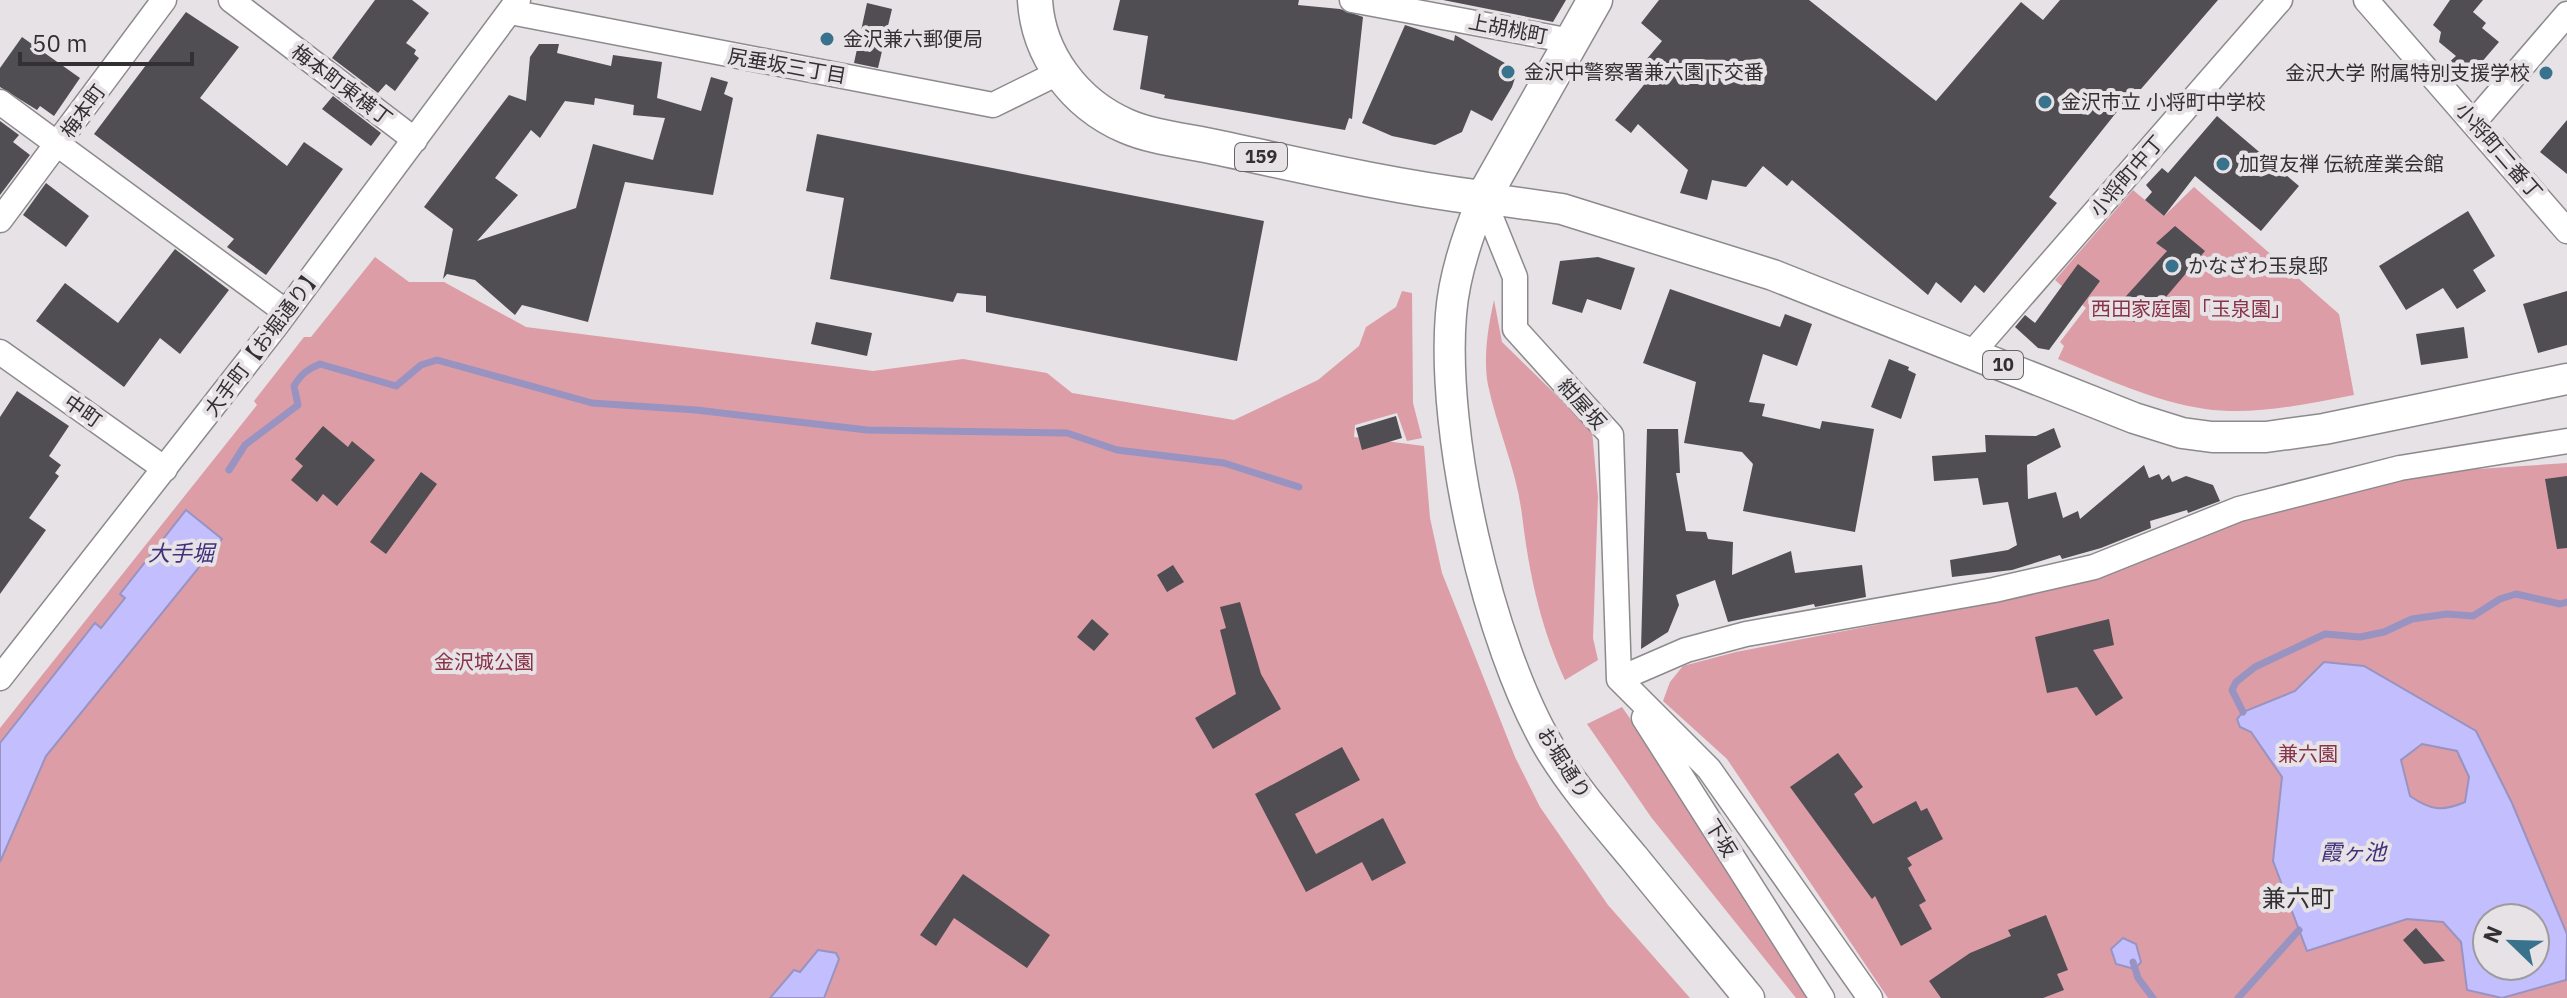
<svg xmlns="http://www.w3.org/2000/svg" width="2567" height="998" font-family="'IBM Plex Sans','Noto Sans JP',sans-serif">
  <rect width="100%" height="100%" fill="#e6e2e6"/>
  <path fill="#dc9da7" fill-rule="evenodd" d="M2194 187 2339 314 2354 395C2305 404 2255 416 2205 409 2154 401 2106 379 2058 359L2064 346 2060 342 2086 308 2055 280 2133 190 2164 216Z
    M375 257 409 282H444L526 327 873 371 963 359 1047 373 1072 393 1234 420 1318 380 1359 346 1366 327 1396 307 1402 291 1412 293 1413 403 1422 438 1407 441 1397 413 1355 425 1354 437 1424 446 1430 518 1442 573 1515 757 1540 807 1608 905 1690 998H0V728L257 405 254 401 304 337H311Z
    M1494 300 1502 342 1592 430 1598 497 1593 638 1598 660 1565 680C1540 626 1529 573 1522 515 1517 471 1497 428 1488 385 1483 358 1488 327 1494 300Z
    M2567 463V998H1888L1727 759 1663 701 1670 682 1683 666 1736 652 2020 597 2253 517 2417 473ZM2487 918H2535V966H2487Z
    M1622 707 1705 827 1814 998H1796L1651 817 1587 724Z"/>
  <path fill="#c3befe" stroke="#9893c1" stroke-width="2" fill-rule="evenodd" d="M186 510 222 539 46 756 0 862V743L95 623 101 628 125 598 120 594Z
    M2324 662 2364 666 2476 731 2512 803 2567 934 2566 980 2502 998 2467 990 2461 942 2443 922 2407 919 2307 951 2273 861 2282 777 2251 732 2240 727 2237 719 2243 712 2295 691ZM2422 744 2457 751 2469 777 2465 802C2442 812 2430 810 2410 796L2401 760ZM2487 918H2535V966H2487Z
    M2123 938 2136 944 2141 962 2135 969 2116 964 2111 949Z
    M818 950 836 953 839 959 824 998H770L794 970 800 972Z"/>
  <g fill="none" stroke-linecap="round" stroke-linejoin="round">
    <path stroke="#9893c1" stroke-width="7" d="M229 470 245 445 298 405 294 386C301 374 308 369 320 364L396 386 421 365 437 360 592 403 696 410 867 430 1067 433 1117 450 1224 463 1299 487
      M2243 712 2232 690 2236 682 2255 667 2325 634 2360 637 2384 632 2412 619 2447 614 2473 616 2500 599 2516 594 2560 604 2567 602
      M2133 962 2138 978 2153 998
      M2238 998 2299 930"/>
  </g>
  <path fill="#504e52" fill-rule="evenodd" d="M375 0H412L429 13 406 43 416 50 414 54 419 58 395 91 386 84 378 93 332 58Z
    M1120 0H1299L1298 5 1340 9 1363 17 1352 119 1349 118 1345 130 1164 98 1165 95 1140 89 1148 36 1113 30Z
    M1443 0H1566L1553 22Z
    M1659 0H1809L1936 101 2021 2 2043 20 2060 0H2218L2141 89H2135L2049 197 2057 203 1984 293 1975 285 1961 303 1936 282 1928 295 1792 180 1787 186 1763 166 1746 187 1712 180 1707 200 1680 193 1688 170 1638 124 1631 133 1615 120 1652 75 1641 66 1662 41 1641 23Z
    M2450 0H2483L2473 12 2486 23 2482 28 2499 42 2474 71 2470 68 2457 81 2444 67 2456 56 2439 42 2441 32 2433 25Z
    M867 3 892 9 878 68 854 63Z
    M186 12 239 47 200 98 287 166 304 142 343 169 266 275 227 247 234 239 94 134Z
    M1405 25 1454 41 1455 35 1512 67 1516 75 1512 87 1492 121 1471 110 1462 132 1435 145 1392 136 1362 123Z
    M22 37 80 78 54 116 40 106 37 110 0 87V68Z
    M539 44H559L557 53 611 66 613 55 662 62 657 98 701 111 711 77 728 82 724 94 733 98 713 195 625 182 588 322 522 305 515 315 475 280 447 274 443 279 453 229 424 207 509 95 526 101 530 57ZM595 98 634 105 633 115 665 118 653 160 593 144 576 208 477 241 518 195 495 178 531 130 540 138 565 101 594 105Z
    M333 96 381 133 371 146 322 109Z
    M2217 116 2299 186 2261 231 2195 176 2164 216 2145 200 2152 192 2146 185 2162 168 2168 173Z
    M2567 120V174L2540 152Z
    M0 121 19 135 13 142 30 155 0 195Z
    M817 134 1264 221 1237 361 986 312V296L957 293 953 302 830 279 844 198 806 191Z
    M46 183 89 216 66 247 23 215Z
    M2468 211 2495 256 2473 270 2486 291 2457 309 2443 288 2406 310 2379 266Z
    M2175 226 2205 251 2160 304 2155 300 2134 322 2118 305 2167 251 2156 243Z
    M175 249 229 290 180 354 160 338 124 387 36 321 65 283 118 323Z
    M1598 257 1635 268 1621 310 1587 299 1582 313 1552 304 1560 261Z
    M2078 264 2100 281 2049 350 2038 348 2015 327 2025 315 2035 323Z
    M1670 289 1780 327 1785 314 1812 324 1797 366 1763 354 1749 402 1765 404 1762 416 1820 429 1822 421 1874 429 1855 532 1743 511 1753 464 1742 452 1684 443 1696 382 1643 363Z
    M2567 291V345L2538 353 2523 304Z
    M816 322 872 333 867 356 811 344Z
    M2464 327 2468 358 2421 365 2416 334Z
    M1889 359 1909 367 1908 370 1916 374 1901 419 1871 407Z
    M17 391 69 426 49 456 61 465 55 473 59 476 29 518 46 530 0 594V417Z
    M1396 416 1402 438 1362 450 1356 428Z
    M323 426 348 447 352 441 375 460 337 506 323 494 317 502 291 480 303 466 295 459Z
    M2054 428 2061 447 2027 465 2028 499 2056 492 2063 518 2078 511 2080 519 2144 465 2149 478 2159 474 2162 480 2169 475 2172 482 2186 476 2213 485 2220 501 2188 513 2187 510 2150 521 2151 528 2101 548 2062 559 2060 555 2012 570 1952 577 1950 560 2008 550 2017 545 2008 502 1983 505 1978 478 1934 481 1932 456 1986 452 1985 435 2036 436Z
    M1647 429H1678L1680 473H1676L1686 531 1706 532 1708 539 1733 542 1732 575 1791 551 1795 573 1862 565 1866 597 1815 607 1814 604 1728 622 1715 580 1676 595 1679 605 1668 632 1641 649Z
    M421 472 437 484 386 554 370 542Z
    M2567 476V548L2557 549 2545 479Z
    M1173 565 1184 582 1167 592 1157 575Z
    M1240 602 1261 674 1281 709 1213 749 1195 718 1236 694 1220 630 1226 628 1220 607Z
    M1092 619 1109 634 1094 651 1077 637Z
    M2109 619 2114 645 2093 650 2123 698 2096 716 2077 687 2047 693 2035 637Z
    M1342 747 1360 780 1295 814 1316 854 1383 818 1406 863 1372 881 1362 862 1306 892 1255 794Z
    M1838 753 1863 787 1854 794 1873 824 1916 801 1921 811 1927 808 1943 839 1907 858 1912 865 1908 868 1926 901 1919 905 1932 929 1901 946 1875 896 1872 899 1790 787Z
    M963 874 1050 935 1027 968 954 918 936 946 920 935Z
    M2046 915 2068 970 2057 974 2064 990 2043 998H1941L1929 981 1970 953 2011 936 2008 930Z
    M2416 928 2445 961 2424 964 2403 940Z"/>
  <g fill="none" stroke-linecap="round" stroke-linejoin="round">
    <g stroke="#8d8a8d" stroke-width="27">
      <path id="minor" d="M231 0 415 140
        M1352 0 1571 41
        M2366 0 2567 231
        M510 12 993 105 1058 73
        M0 102 286 312
        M2474 122 2567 14
        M1483 198 1515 277V329L1611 435 1619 679
        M0 220 164 0
        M0 352 165 469
        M1973 352 2280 0
        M0 678 275 327 518 0
        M1619 679 1686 650 1746 634 1994 590 2094 567 2239 509 2400 468 2567 441
        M1619 679 1709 769 1870 998
        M1644 718 1822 998"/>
    </g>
    <g stroke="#8d8a8d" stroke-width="33">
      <path id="major" d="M1749 998C1711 951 1672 905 1634 858 1604 822 1573 787 1549 747 1488 643 1441 435 1451 314 1454 275 1468 234 1483 198L1562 209 1773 275 2134 418 2182 433 2212 437H2266L2324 429 2567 379"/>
    </g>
    <g stroke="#8d8a8d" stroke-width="37">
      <path id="highway" d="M1035 0C1038 55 1075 104 1126 126 1153 138 1190 141 1220 148 1308 167 1394 187 1483 198L1595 0"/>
    </g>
    <use href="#minor" stroke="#fff" stroke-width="24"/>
    <use href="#major" stroke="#fff" stroke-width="30"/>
    <use href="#highway" stroke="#fff" stroke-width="34"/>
  </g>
  <g fill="#39728c" stroke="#e6e2e6" stroke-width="3">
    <circle cx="827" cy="39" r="8"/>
    <circle cx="1508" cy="72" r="8"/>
    <circle cx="2546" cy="73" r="8"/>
    <circle cx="2045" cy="102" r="8"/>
    <circle cx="2223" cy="164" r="8"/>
    <circle cx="2172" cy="266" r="8"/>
  </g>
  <g text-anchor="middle" stroke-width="8" stroke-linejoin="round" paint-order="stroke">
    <g fill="#e6e2e6" stroke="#686568" stroke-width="2">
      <rect x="1235" y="143" width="52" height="28" rx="6"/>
      <rect x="1983" y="351" width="40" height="28" rx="6"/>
    </g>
    <g font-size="18" font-weight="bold" fill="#323032">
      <text x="1261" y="163">159</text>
      <text x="2003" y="371">10</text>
    </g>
    <g font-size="20" fill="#323032" stroke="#e6e2e6">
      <text transform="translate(1508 29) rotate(11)" y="7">上胡桃町</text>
      <text transform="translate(787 66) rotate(10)" y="7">尻垂坂三丁目</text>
      <text transform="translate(342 85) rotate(37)" y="7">梅本町東横丁</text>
      <text transform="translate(83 111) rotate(-54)" y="7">梅本町</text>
      <text transform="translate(2499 151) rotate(49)" y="7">小将町二番丁</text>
      <text transform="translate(2127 176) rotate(-49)" y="7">小将町中丁</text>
      <text transform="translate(263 342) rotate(-53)" y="7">大手町【お堀通り】</text>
      <text transform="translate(1582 404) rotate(48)" y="7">紺屋坂</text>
      <text transform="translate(83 411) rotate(35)" y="7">中町</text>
      <text transform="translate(1564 763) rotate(58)" y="7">お堀通り</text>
      <text transform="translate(1721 838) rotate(58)" y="7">下坂</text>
    </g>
    <g font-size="20" fill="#323032" stroke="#e6e2e6" text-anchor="start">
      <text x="843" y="46">金沢兼六郵便局</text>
      <text x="1524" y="79">金沢中警察署兼六園下交番</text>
      <text x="2530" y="80" text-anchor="end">金沢大学 附属特別支援学校</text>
      <text x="2061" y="109">金沢市立 小将町中学校</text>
      <text x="2239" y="171">加賀友禅 伝統産業会館</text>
      <text x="2188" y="273">かなざわ玉泉邸</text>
    </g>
    <g font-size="20" fill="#893248" stroke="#e6e2e6">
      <text x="2191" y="316">西田家庭園「玉泉園」</text>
      <text x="484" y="669">金沢城公園</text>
      <text x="2308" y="761">兼六園</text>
    </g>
    <g font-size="22" font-style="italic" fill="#40317b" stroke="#e6e2e6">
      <text x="181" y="561">大手堀</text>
      <text x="2353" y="860">霞ヶ池</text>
    </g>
    <g font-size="24" fill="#323032" stroke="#e6e2e6">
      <text x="2298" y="907">兼六町</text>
    </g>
  </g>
  <g transform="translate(2511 942) rotate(293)"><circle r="38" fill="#e6e2e6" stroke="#9e9b9e" stroke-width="2"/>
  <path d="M0-6L14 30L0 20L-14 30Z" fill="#39728c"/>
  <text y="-12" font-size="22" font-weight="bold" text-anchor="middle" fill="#323032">N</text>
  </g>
  <path d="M20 52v12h172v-12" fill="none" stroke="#323032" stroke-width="4"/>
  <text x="32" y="52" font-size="24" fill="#323032" stroke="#e6e2e6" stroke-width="6" paint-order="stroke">50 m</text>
</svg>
